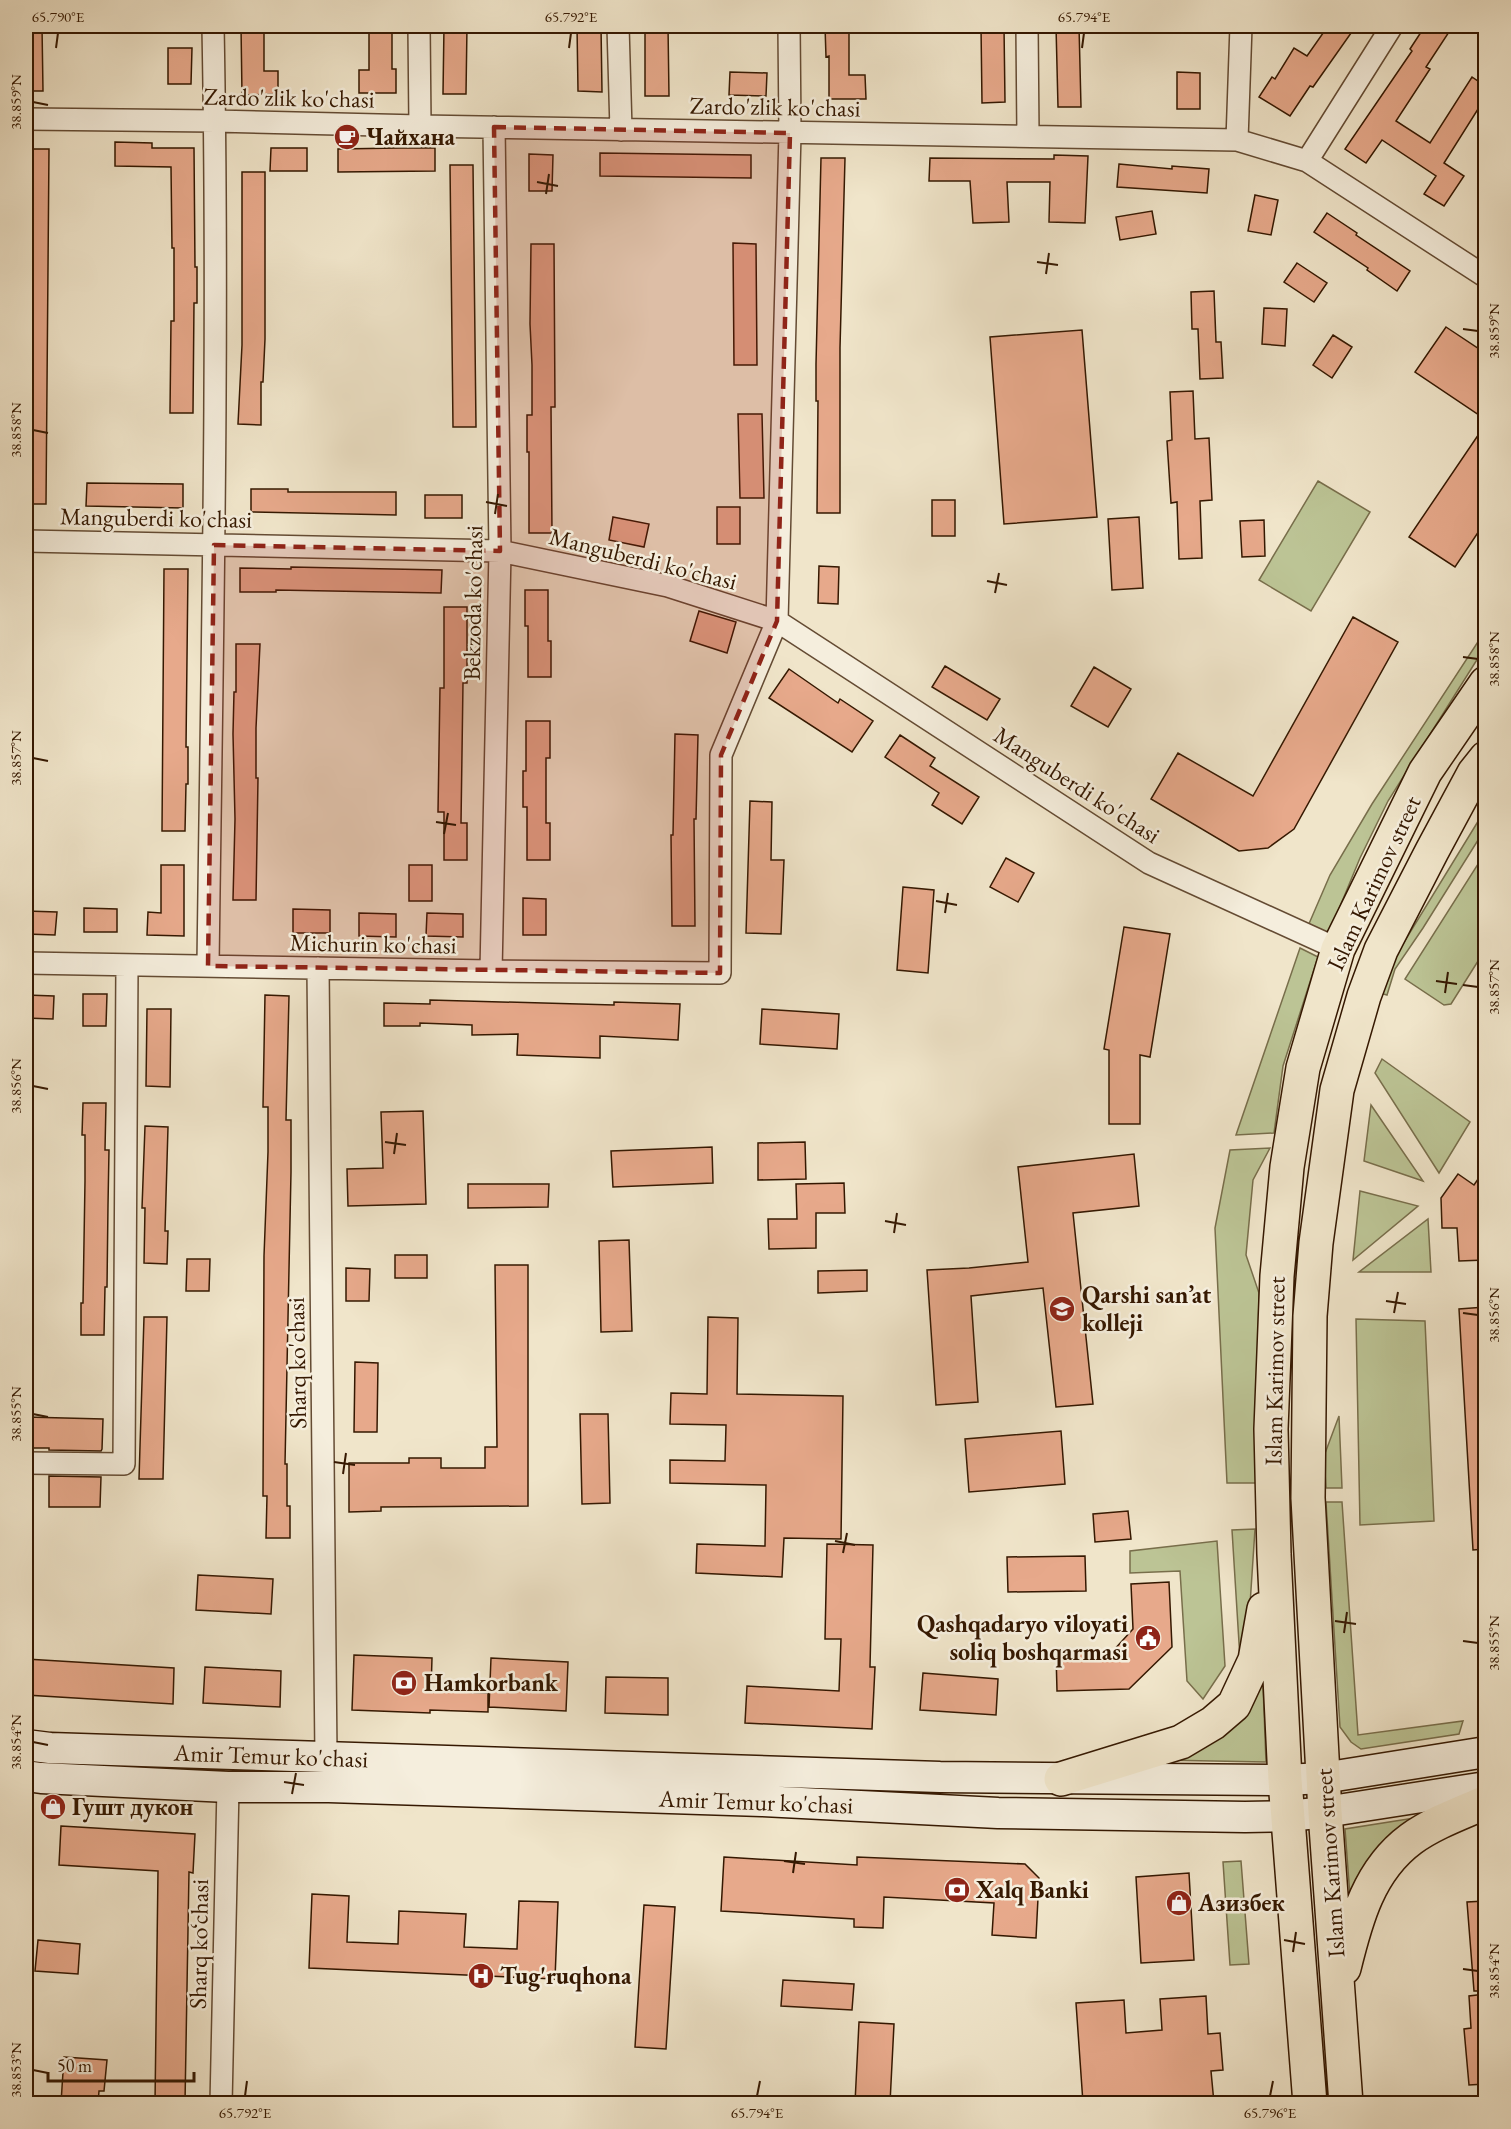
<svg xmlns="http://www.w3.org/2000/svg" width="1511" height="2129" font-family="'EB Garamond',serif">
  <rect width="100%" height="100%" fill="#f0e5ca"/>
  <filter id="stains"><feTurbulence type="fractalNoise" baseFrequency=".00333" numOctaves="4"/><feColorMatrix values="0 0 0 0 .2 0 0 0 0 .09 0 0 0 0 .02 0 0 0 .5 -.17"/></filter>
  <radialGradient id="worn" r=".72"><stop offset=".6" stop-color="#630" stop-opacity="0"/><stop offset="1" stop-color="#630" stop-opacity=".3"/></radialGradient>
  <path fill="#bcc495" stroke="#786e4b" stroke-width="1.5" d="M1318 481 1370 512 1311 611 1259 580Z
    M1485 631V647L1388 801 1360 858 1329 933 1308 926 1330 875 1372 804Z
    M1485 810V829L1423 928 1395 969 1387 995 1380 993 1390 965Z
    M1485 853V950L1451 1004 1444 1005 1405 979Z
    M1300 948 1318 957 1283 1066 1274 1133 1236 1135Z
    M1382 1059 1470 1122 1439 1173 1375 1073Z
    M1371 1105 1423 1181 1364 1161Z
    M1270 1148 1253 1180 1246 1255 1259 1293 1256 1483H1227L1215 1228 1230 1150Z
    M1360 1191 1418 1206 1353 1260Z
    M1428 1219 1431 1272H1359Z
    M1356 1319 1425 1321 1434 1521 1360 1525Z
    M1339 1416 1342 1488H1326L1324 1456Z
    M1326 1502H1342L1358 1735 1463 1721 1459 1734 1361 1749 1351 1742 1340 1727Z
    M1255 1529 1248 1635 1240 1659 1232 1530Z
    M1217 1541 1225 1666 1203 1699 1187 1681 1180 1571 1130 1573V1551Z
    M1262 1660 1266 1762 1160 1760Z
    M1427 1816 1351 1910 1345 1829Z
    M1241 1861 1249 1964 1230 1965 1223 1862Z"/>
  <path fill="#e7a98b" stroke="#351801" stroke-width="1.5" d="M26 26H42L43 91H26Z
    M241 26H264V71H278V94L242 95Z
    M369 26H392V69H396V93H359V70H369Z
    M444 26H467L466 94H443Z
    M577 26H601L602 92 578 91Z
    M645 26H668L669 96H645Z
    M825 26H849V75H865L866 99H829V56L826 57Z
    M1056 26H1079L1081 107H1058Z
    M1328 26H1356L1313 87 1310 86 1290 116 1259 97 1272 77 1275 79 1294 48 1307 56Z
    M1425 26H1440L1449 32 1426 67 1430 69 1396 121 1430 143 1472 77 1485 86V98L1444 163 1464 176 1444 206 1424 194 1436 176 1382 140 1366 163 1345 149 1412 51 1410 49Z
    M981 27H1004L1005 102 982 103Z
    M168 48H192L191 84H168Z
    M730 72 767 73 766 96 729 95Z
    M1177 72 1200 73V109H1177Z
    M115 142 152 143V148H194L195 267H197V303H194L193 413H170L171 321H174V248H172L171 167 115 166Z
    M271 148H307V171H270Z
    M399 148H435V171L338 172V149Z
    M26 149H49L46 504H26Z
    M600 153 751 155V178L600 176Z
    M529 154 553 155 552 191H529Z
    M1054 155 1088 156 1085 223 1049 222 1050 182H1007L1009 222 973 223 970 181H929L930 158 1054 159Z
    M821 158H845L840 348V513H817L818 401H816V364Z
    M1119 164 1172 169V166L1209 169 1207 193 1117 187Z
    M450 165H473L476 427H453Z
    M242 172H265V339L263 382H261V425L238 424 242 345Z
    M1255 195 1278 200 1271 235 1248 231Z
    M1152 211 1156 234 1120 240 1116 217Z
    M1327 213 1357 233 1356 235 1410 271 1397 291 1367 270 1368 268 1314 232Z
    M733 243 756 244 757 365H734Z
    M531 244H554L555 407H551L552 533H529V452H527V415H532V365L530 324Z
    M1297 263 1327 283 1314 302 1284 282Z
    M1214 291 1216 342H1221L1223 378 1200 379 1198 329H1192L1191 292Z
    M1264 308 1287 309 1285 346 1262 344Z
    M1446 327 1485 353V419L1415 372Z
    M1082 330 1097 517 1004 524 990 337Z
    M1333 335 1352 347 1332 378 1313 365Z
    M1193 391 1195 439 1209 438 1212 500 1200 501 1202 558 1179 559 1177 502 1171 503 1167 441 1172 440 1170 392Z
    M738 414H762L764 498H740Z
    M1485 425V522L1455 567 1409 537Z
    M87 483 183 484V508L86 506Z
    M251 489H288V492H396V515L251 512Z
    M425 495H462V518H425Z
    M932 500H955V536H932Z
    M717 507H740V544H717Z
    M613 517 649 524 644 547 609 540Z
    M1139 517 1143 588 1112 590 1108 519Z
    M1264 520 1265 556 1242 557 1240 521Z
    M819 566 839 567 838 604 818 603Z
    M291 567 442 570 441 593 276 590V592H240V568L291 569Z
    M164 569H188L186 747H188V784H186L185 831H162Z
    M525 590H548V641H551V677H528V626H525Z
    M444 607H467V683H463L461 823H467V860H444V812H438L440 688H444Z
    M699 611 736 622 727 653 690 641Z
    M1353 617 1398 642 1294 829 1268 848 1239 851 1151 799 1178 753 1253 796Z
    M236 644H260L256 728V778H258L256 900H233L235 819 233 734 234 692H236Z
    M945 666 1000 699 987 720 932 687Z
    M1094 667 1131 689 1108 727 1071 706Z
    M789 669 838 703 840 699 873 721 852 752 769 698Z
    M526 721H550V758H546V823H550V860H527V807H523V771H526Z
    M675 734 698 735 696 819H694L695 926H672L671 835H673Z
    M900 735 935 758 930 766 979 797 962 824 932 805 939 793 885 757Z
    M750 801 772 802 771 860H784L781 934 746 933Z
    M1006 858 1034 873 1018 902 990 887Z
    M161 865H184V936L147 935 148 912 161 913Z
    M409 865H432V901H409Z
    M903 887 934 890 928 973 897 970Z
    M523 898 546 899V935H523Z
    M84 908 117 909V932H84Z
    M293 909 330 910V933H293Z
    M26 911 57 912 55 935 26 934Z
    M359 913 396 914V937L359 936Z
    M427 913 463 914V937L426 936Z
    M1124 927 1170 934 1150 1057 1140 1055V1124H1109V1050L1104 1049Z
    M83 994H107L106 1026H83Z
    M26 995 54 996 53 1019 26 1018Z
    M265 995 289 996 286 1120H291V1172L285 1464H287V1506H290V1538H266L267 1496H263L264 1256 268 1152V1107H263Z
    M430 1000 614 1005V1002L680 1004 678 1040 600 1036V1058L517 1055 518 1034 472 1035V1025L420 1023V1026H384V1003L430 1004Z
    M147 1009H171L170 1087 146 1086Z
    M762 1009 839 1014 837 1049 760 1044Z
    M83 1103H106L105 1150H109L108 1205 107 1287H105L104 1335H81V1303H83L85 1181V1135H82Z
    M423 1111 426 1204 348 1206 347 1169 383 1168 381 1112Z
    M145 1126 168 1127 165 1231H168L167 1264 144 1263 145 1208H142Z
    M805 1142 806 1179 758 1180V1143Z
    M712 1147 713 1183 613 1187 611 1151Z
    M1134 1154 1139 1206 1073 1213 1093 1404 1056 1407 1043 1288 971 1296 978 1402 936 1405 927 1270 969 1268 1028 1262 1018 1167Z
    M1485 1169V1260L1459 1261 1457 1228H1442L1441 1198 1458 1174 1474 1185Z
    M844 1183 845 1213H816V1248L769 1249 768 1219H797L796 1184Z
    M468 1184H549L548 1207 468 1208Z
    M629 1240 632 1331 601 1332 599 1241Z
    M395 1255H427V1278H395Z
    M187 1259H210L209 1291H186Z
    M495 1265H528V1506L381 1507V1511L349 1512V1463H409V1458H441V1468H485V1447H497Z
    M346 1268 370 1269 369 1301H346Z
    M867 1270V1291L818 1293V1271Z
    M1485 1307V1549L1473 1550 1459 1309Z
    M144 1317H167L163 1479H139Z
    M708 1317 738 1318 737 1394 843 1396 841 1539 784 1538 782 1577 696 1573 697 1544 765 1546 766 1485 670 1483V1460L725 1461 726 1425 670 1424 671 1393 707 1394Z
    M355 1362 378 1363 377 1432H354Z
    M580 1414H608L610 1503 582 1504Z
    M26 1417 103 1419 102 1449 101 1451 49 1450V1448H26Z
    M1061 1431 1065 1484 969 1492 965 1439Z
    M49 1476 101 1477 100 1507H49Z
    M1128 1511 1131 1539 1095 1542 1093 1514Z
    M827 1544 873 1545 870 1667H875L872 1729 745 1723 747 1686 839 1691 841 1639H825Z
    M1085 1556 1086 1591 1008 1592 1007 1557Z
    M198 1575 273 1579 271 1614 196 1610Z
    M1169 1582 1172 1647 1129 1689 1057 1691 1056 1653 1112 1652 1133 1629 1131 1584Z
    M354 1655 432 1658 431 1691 488 1693V1712L430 1710V1713L352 1710Z
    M491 1658 568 1662 566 1711 489 1707Z
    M26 1659 174 1668 173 1704 26 1695Z
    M205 1667 281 1671 280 1707 203 1703Z
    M923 1673 998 1679 996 1715 920 1710Z
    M606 1677 668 1678V1715L605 1713Z
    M61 1826 195 1834 193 1873 189 1872 185 2103H155L158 1871 59 1865Z
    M724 1857 857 1865V1857L1025 1864 1039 1878 1036 1938 992 1935 994 1903 884 1897 883 1928 854 1927V1919L721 1911Z
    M1189 1873 1194 1960 1141 1963 1136 1877Z
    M312 1894 349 1896 347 1942 398 1944 399 1911 466 1914 464 1947 517 1949 519 1901 558 1902 555 1979 309 1968Z
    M1485 1901V1991H1474L1467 1902Z
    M644 1905 675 1907 666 2049 635 2047Z
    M38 1940 80 1944 78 1974 35 1971Z
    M783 1980 854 1984 852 2010 781 2006Z
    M1485 1994V2084L1469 2085 1464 2029 1471 2028 1469 1996Z
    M1206 1996 1208 2034 1220 2033 1223 2070 1211 2071 1214 2103H1083L1076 2003 1124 2000 1126 2033 1162 2030 1160 1999Z
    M859 2022 894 2024 890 2103H855Z
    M64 2057 107 2060 104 2091H99L98 2103H61Z"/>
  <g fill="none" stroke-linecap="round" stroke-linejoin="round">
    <g stroke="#644b33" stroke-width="24">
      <path id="minor" d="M419 26 420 126
        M618 26 621 130
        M1027 26 1028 136
        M26 119 215 121 420 126 1237 140 1307 161 1486 277
        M1237 140 1241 26
        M1307 161 1392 26
        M26 541 500 551 668 586 777 621 1149 863 1338 949
        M26 963 491 971 720 973 721 755 777 621 790 133 789 26
        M208 966C212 653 219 339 213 26
        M318 968 326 1757
        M491 971 500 551 494 127
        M26 1463 124 1464 127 965
        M221 2104 228 1787"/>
    </g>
    <g stroke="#351801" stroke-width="33">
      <path id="secondary" d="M26 1745 50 1748 940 1777 1285 1780 1323 1778 1486 1752
        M26 1776 41 1778 228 1787H329L762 1801 998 1813 1245 1817 1289 1816 1325 1812 1486 1787"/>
    </g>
    <g stroke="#351801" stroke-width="36">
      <path id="primary" d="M1061 1779 1181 1742 1213 1723 1234 1705 1255 1660 1264 1609
        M1344 1968C1356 1919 1369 1870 1411 1839 1433 1823 1461 1813 1486 1802
        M1310 2104 1285 1780 1274 1554 1271 1429 1277 1276 1287 1167 1303 1068 1338 949 1425 772 1486 683
        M1346 2104 1325 1812 1308 1498 1310 1316 1316 1243 1337 1090 1364 996 1381 950 1432 851 1474 773 1486 758"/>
    </g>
    <use href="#minor" stroke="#f5eedd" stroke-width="21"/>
    <use href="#secondary" stroke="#f5eedd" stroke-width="30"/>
    <use href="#primary" stroke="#f0e5ca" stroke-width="33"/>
  </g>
  <path fill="#8f2418" fill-opacity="0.2" stroke="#8f2418" stroke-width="4.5" stroke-dasharray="12 8" stroke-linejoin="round" d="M494 127 790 133 777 621 721 755 720 973 208 966 214 545 500 551Z"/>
  <path fill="none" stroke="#351801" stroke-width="2" d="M56 48 58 33M569 48 571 33M1082 48 1084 33M33 102 48 105M537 182 558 186M546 194 549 174M1037 262 1058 265M1046 274 1049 253M1463 329 1478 331M33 430 48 433M486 502 507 506M495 514 498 494M987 581 1007 585M995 593 999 573M1463 657 1478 659M33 758 48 761M436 822 456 825M444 834 448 813M936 901 957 905M945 913 948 893M1436 981 1457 984M1463 985 1478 987M1445 993 1448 972M33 1086 48 1089M385 1142 406 1145M394 1154 397 1133M885 1221 906 1225M894 1233 897 1213M1386 1301 1406 1304M1394 1313 1398 1292M1463 1313 1478 1315M33 1414 48 1417M334 1462 355 1465M343 1474 346 1453M835 1541 855 1545M843 1553 847 1533M1335 1621 1356 1624M1344 1633 1347 1612M1463 1641 1478 1643M33 1742 48 1745M284 1782 304 1785M292 1794 296 1773M784 1861 805 1864M793 1873 796 1852M1284 1940 1305 1944M1293 1952 1296 1932M1463 1969 1478 1971M33 2070 48 2073M245 2096 247 2081M757 2096 760 2081M1270 2096 1273 2081"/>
  <defs>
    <g id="cafe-disc" transform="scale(1.35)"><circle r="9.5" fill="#8f2418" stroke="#f5eedd"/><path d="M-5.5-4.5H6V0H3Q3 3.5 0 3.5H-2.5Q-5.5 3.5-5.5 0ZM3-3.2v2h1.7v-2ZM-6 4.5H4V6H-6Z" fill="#fff"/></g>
    <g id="university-disc" transform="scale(1.35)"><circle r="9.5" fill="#8f2418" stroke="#f5eedd"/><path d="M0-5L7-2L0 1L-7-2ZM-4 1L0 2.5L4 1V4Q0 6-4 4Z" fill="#fff"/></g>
    <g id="civic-disc" transform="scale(1.35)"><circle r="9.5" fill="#8f2418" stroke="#f5eedd"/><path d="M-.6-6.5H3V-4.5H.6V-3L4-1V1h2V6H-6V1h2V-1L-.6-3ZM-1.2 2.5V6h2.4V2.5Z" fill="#fff"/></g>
    <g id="bank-disc" transform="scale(1.35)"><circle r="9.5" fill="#8f2418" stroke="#f5eedd"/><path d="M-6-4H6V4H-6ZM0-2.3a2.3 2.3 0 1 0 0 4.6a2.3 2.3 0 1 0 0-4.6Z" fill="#fff"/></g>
    <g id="shop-disc" transform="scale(1.35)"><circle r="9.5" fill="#8f2418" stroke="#f5eedd"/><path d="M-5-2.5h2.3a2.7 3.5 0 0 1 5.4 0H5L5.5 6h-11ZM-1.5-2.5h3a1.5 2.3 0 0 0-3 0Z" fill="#fff"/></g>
    <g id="hospital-disc" transform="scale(1.35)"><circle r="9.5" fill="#8f2418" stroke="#f5eedd"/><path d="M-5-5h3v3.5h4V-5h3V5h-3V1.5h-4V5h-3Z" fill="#fff"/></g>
  </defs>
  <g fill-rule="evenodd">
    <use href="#cafe-disc" x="347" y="137"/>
    <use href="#university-disc" x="1062" y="1309"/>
    <use href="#civic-disc" x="1148" y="1638"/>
    <use href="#bank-disc" x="404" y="1683"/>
    <use href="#shop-disc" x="53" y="1807"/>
    <use href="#bank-disc" x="957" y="1890"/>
    <use href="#shop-disc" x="1179" y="1903"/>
    <use href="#hospital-disc" x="481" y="1976"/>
  </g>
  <g text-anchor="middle" stroke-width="5" stroke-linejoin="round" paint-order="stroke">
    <g font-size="24" fill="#351801" stroke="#f5eedd">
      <text transform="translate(289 98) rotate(1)" y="8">Zardo'zlik ko'chasi</text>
      <text transform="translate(775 107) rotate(1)" y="8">Zardo'zlik ko'chasi</text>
      <text transform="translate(156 518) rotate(1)" y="8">Manguberdi ko'chasi</text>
      <text transform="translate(643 559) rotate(14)" y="8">Manguberdi ko'chasi</text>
      <text transform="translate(473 603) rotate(-89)" y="8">Bekzoda ko'chasi</text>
      <text transform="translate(1077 785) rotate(33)" y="8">Manguberdi ko'chasi</text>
      <text transform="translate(1374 883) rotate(-65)" y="8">Islam Karimov street</text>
      <text transform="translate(373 944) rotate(1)" y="8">Michurin ko'chasi</text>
      <text transform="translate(297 1363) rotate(-91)" y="8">Sharq ko'chasi</text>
      <text transform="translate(1275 1371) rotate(-89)" y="8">Islam Karimov street</text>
      <text transform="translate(271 1756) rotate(2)" y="8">Amir Temur ko'chasi</text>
      <text transform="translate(756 1802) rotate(2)" y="8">Amir Temur ko'chasi</text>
      <text transform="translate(1330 1863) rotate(-94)" y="8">Islam Karimov street</text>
      <text transform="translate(199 1944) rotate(-89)" y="8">Sharq ko‘chasi</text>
    </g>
    <g font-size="24" font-weight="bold" fill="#351801" stroke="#f5eedd" text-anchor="start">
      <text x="366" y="145">Чайхана</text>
      <text x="1082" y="1303">Qarshi san’at<tspan x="1082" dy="28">kolleji</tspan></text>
      <text x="1128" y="1632" text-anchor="end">Qashqadaryo viloyati<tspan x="1128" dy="28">soliq boshqarmasi</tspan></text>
      <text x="424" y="1691">Hamkorbank</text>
      <text x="72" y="1815">Гушт дукон</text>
      <text x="976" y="1898">Xalq Banki</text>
      <text x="1198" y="1911">Азизбек</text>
      <text x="500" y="1984">Tug'ruqhona</text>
    </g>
  </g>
  <rect width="1511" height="2129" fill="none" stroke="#f0e5ca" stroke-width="66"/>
  <path d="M48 2072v9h146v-9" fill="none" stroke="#351801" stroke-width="3"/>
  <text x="57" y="2072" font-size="18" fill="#351801" stroke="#f5eedd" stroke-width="4.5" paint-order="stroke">50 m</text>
  <rect x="33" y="33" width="1445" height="2063" fill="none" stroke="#351801" stroke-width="2"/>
  <g font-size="15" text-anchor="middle" fill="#351801">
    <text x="58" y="22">65.790°E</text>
    <text x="571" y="22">65.792°E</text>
    <text x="1084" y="22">65.794°E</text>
    <text transform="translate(16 102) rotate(-90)" y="5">38.859°N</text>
    <text transform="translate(1494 331) rotate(-90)" y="5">38.859°N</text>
    <text transform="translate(16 430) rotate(-90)" y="5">38.858°N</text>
    <text transform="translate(1494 659) rotate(-90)" y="5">38.858°N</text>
    <text transform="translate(16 758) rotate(-90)" y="5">38.857°N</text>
    <text transform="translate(1494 987) rotate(-90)" y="5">38.857°N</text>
    <text transform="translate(16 1086) rotate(-90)" y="5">38.856°N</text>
    <text transform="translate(1494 1315) rotate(-90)" y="5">38.856°N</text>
    <text transform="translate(16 1414) rotate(-90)" y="5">38.855°N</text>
    <text transform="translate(1494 1643) rotate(-90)" y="5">38.855°N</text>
    <text transform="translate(16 1742) rotate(-90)" y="5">38.854°N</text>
    <text transform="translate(1494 1971) rotate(-90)" y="5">38.854°N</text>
    <text transform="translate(16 2070) rotate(-90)" y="5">38.853°N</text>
    <text x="245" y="2118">65.792°E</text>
    <text x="757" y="2118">65.794°E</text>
    <text x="1270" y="2118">65.796°E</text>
  </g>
  <rect width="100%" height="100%" filter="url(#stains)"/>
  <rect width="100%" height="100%" fill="url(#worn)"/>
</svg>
